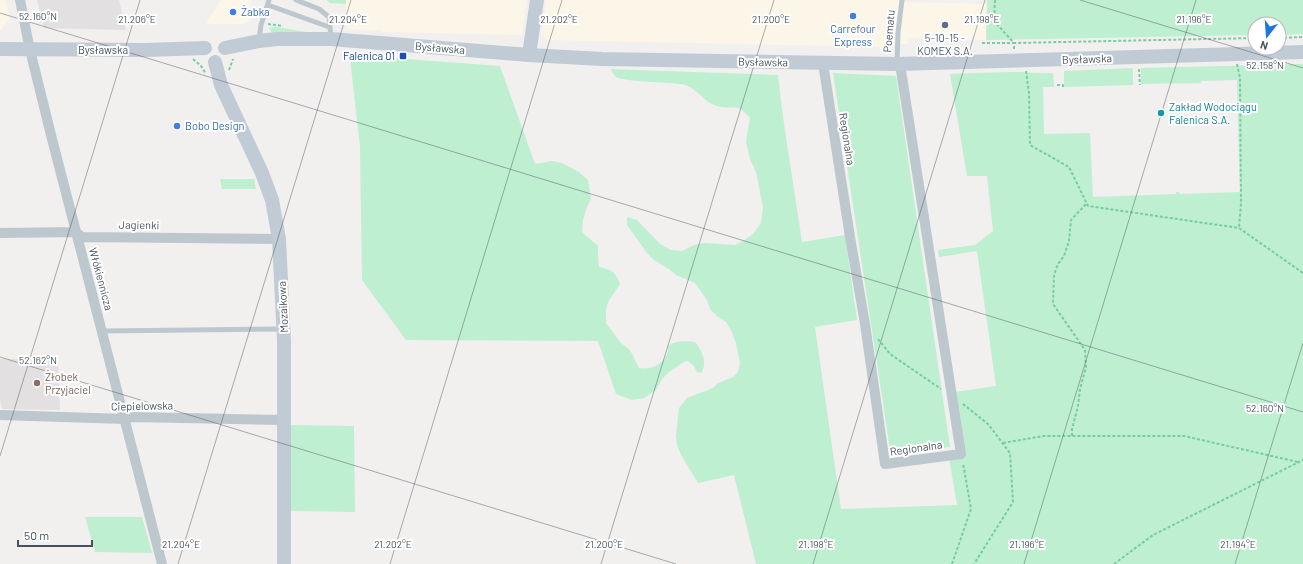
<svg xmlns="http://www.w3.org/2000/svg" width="1303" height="564" font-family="Barlow,sans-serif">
  <rect width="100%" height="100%" fill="#f2efef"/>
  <path fill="#fcf6e9" d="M0 0H5L10 18 0 31Z
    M221 0H252L250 19 245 24H205Z
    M326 0H527L522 35 381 32V30H373V31L346 29V4L330 3Z
    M546 0H899V2L987 4 986 40 909 38 908 44H887L884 47 548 40 541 34Z"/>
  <path fill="#e3e0e1" d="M37 0H119L126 30 44 28Z
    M0 359H58L60 410 2 409 0 399Z"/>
  <path fill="#beefd0" d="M326 0H346V4L330 3Z
    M987 0H1303V34L1279 35V24H1255V35L986 40Z
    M276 27 307 32 272 33 269 28Z
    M352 55 500 66 535 164 552 161 562 163 579 172 588 180 591 199 587 207 583 220 582 232 598 246V256L599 267C613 270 615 272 620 284L608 302 606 310V323L621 343 630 350 639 368C648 370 662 366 666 356 668 353 668 349 668 346 676 340 686 341 695 342 702 350 708 363 701 373L697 372 694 366 688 361 684 362 669 372 662 379 656 390 644 398 632 400 616 394 598 341 406 340 362 280 360 147 350 58Z
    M1303 64V564H756L734 475 698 483 681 455 677 445 676 436 679 408 687 398 713 388 718 383 733 377 738 372 740 363 736 343 732 332 726 322 717 316 710 309 707 300 695 283 676 275 669 269 654 260 647 253 627 225V217L637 220 660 244 671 250 682 251 694 245 704 243 735 245 745 240 754 233 761 223 763 207 756 172 750 159 746 142 750 118C736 101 733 111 717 106 703 102 696 86 681 84 667 82 626 82 616 77 614 75 612 72 611 69L778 75 783 117 802 242 845 235 857 320 815 327 841 509 957 505 949 458 964 456 955 392 996 386 977 251 939 257 938 250 975 245 993 231 987 176H967L950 74C973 73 996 72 1019 72 1030 72 1041 74 1053 73L1054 87H1043L1044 134 1090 133 1093 197 1176 194V192H1179L1180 194 1240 192 1237 80 1201 81V83L1141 84V68Z
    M1133 68V85L1064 87V71Z
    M833 73 896 76 950 447 891 456Z
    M220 179H254L256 189H222Z
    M291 425 354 426 355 512 291 511Z
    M85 517H142L152 553 95 552Z"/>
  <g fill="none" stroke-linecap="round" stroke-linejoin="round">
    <path stroke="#77cca0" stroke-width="2" stroke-dasharray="3 2" stroke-linecap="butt" d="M995 0 994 21 1014 43 1255 38
      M268 24 283 26
      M1279 38 1303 37
      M982 43H1014V49
      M193 59 201 66 206 74
      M1237 64 1240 78 1241 203 1239 228
      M1139 69 1140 85
      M229 70 233 59
      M1026 71 1029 93 1030 145 1069 167 1088 206 1239 228 1303 273
      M1057 85H1063V87
      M878 339 890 354 941 389
      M963 404 988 424 1010 453 1013 502 974 564
      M1072 436V429L1078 406 1080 389 1086 367 1085 350 1053 304 1054 275 1058 264 1064 256 1069 241 1071 220 1087 203
      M1003 443 1043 436H1184L1298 462
      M952 564 971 509 963 463
      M1114 564 1153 535 1303 460"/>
    <path stroke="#bdc7ce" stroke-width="5" d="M296 0 319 9 329 17 331 38
      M268 5 329 27
      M259 40 261 25 269 0
      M897 63 898 32 902 0
      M102 331 283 329"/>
    <path stroke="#bdc7ce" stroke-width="10" d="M20 0 30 50 52 139 162 564
      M823 63 850 237 865 324 885 464 961 454 900 64
      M0 233 76 232 82 237 279 239
      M0 415 125 419 133 417 284 420"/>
    <path stroke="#c0cbd6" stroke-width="14" d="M225 48 259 41 277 39H331L529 55 602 59 897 64 1303 52
      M0 49 146 50 205 48
      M529 55 537 0
      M215 62 221 85 262 173 272 200 279 239 284 341V564"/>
  </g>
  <path fill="none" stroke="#47535c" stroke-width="1" stroke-opacity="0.45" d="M1080 0 1303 68M0 13 1303 412M0 357 676 564M0 456 140 0M178 564 351 0M390 564 562 0M601 564 774 0M813 564 985 0M1024 564 1196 0M1235 564 1303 343"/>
  <g fill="#3f7fe0" stroke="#fff" stroke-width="1.5">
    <circle cx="233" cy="12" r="4"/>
    <circle cx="853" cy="16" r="4"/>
    <circle cx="177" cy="126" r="4"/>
  </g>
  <circle fill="#5c6f8a" stroke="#fff" stroke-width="1.5" cx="945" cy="25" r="4"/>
  <rect fill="#1a4fb4" stroke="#fff" stroke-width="1.5" x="399" y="52" width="8" height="8" rx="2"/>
  <circle fill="#0f9aa8" stroke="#fff" stroke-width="1.5" cx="1161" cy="113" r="4"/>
  <circle fill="#8d6e63" stroke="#fff" stroke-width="1.5" cx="37" cy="383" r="4"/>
  <g text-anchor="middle" stroke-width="4" stroke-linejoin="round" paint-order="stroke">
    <g font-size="11" fill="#366cbe" stroke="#fff" text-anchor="start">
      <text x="241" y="16">Żabka</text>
      <text x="853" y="33" text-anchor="middle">Carrefour<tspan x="853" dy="13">Express</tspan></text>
      <text x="185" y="130">Bobo Design</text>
    </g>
    <g font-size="11" fill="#47535c" stroke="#fff">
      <text transform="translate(889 31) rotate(-85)" y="4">Poematu</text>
      <text transform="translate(440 48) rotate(5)" y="4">Bysławska</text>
      <text x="103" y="54">Bysławska</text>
      <text transform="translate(1087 59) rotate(-2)" y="4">Bysławska</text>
      <text transform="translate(763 62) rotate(1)" y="4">Bysławska</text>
      <text transform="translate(847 139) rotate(81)" y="4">Regionalna</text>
      <text transform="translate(139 225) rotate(1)" y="4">Jagienki</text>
      <text transform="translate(101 279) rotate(75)" y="4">Włókiennicza</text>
      <text transform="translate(283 307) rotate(-93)" y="4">Mozaikowa</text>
      <text transform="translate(142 406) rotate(-1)" y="4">Ciepielowska</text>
      <text transform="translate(916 448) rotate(-8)" y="4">Regionalna</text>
    </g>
    <g font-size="11" fill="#4e5e75" stroke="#fff">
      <text x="945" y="42">5-10-15 -<tspan x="945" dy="13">KOMEX S.A.</tspan></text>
    </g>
    <g font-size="11" fill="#164399" stroke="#fff" text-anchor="end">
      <text x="395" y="60">Falenica 01</text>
    </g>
    <g font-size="11" fill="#0d838f" stroke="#fff" text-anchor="start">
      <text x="1169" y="111">Zakład Wodociągu<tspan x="1169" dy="13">Falenica S.A.</tspan></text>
    </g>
    <g font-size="11" fill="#785e54" stroke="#fff" text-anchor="start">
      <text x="45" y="381">Żłobek<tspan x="45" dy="13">Przyjaciel</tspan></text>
    </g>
  </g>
  <g font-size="10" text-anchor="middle" fill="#47535c" stroke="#fff" stroke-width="4" stroke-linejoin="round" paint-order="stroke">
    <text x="38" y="20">52.160°N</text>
    <text x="137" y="23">21.206°E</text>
    <text x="348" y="23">21.204°E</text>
    <text x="559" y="23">21.202°E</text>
    <text x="771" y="23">21.200°E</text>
    <text x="982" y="23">21.198°E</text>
    <text x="1194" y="23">21.196°E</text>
    <text x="1265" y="69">52.158°N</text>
    <text x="38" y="364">52.162°N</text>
    <text x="1265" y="412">52.160°N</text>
    <text x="181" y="548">21.204°E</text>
    <text x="393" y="548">21.202°E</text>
    <text x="604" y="548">21.200°E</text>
    <text x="816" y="548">21.198°E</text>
    <text x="1027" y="548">21.196°E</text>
    <text x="1238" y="548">21.194°E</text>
  </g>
  <g transform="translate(1267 36) rotate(197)"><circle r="19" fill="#ffffff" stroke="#b5babe"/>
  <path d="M0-3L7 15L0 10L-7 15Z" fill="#1b76e0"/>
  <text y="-6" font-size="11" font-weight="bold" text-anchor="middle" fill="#47535c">N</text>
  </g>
  <path d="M18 540v6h74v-6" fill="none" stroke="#47535c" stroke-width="2"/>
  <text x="24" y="540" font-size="12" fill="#47535c" stroke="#ffffff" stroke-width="3" paint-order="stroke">50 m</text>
</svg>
